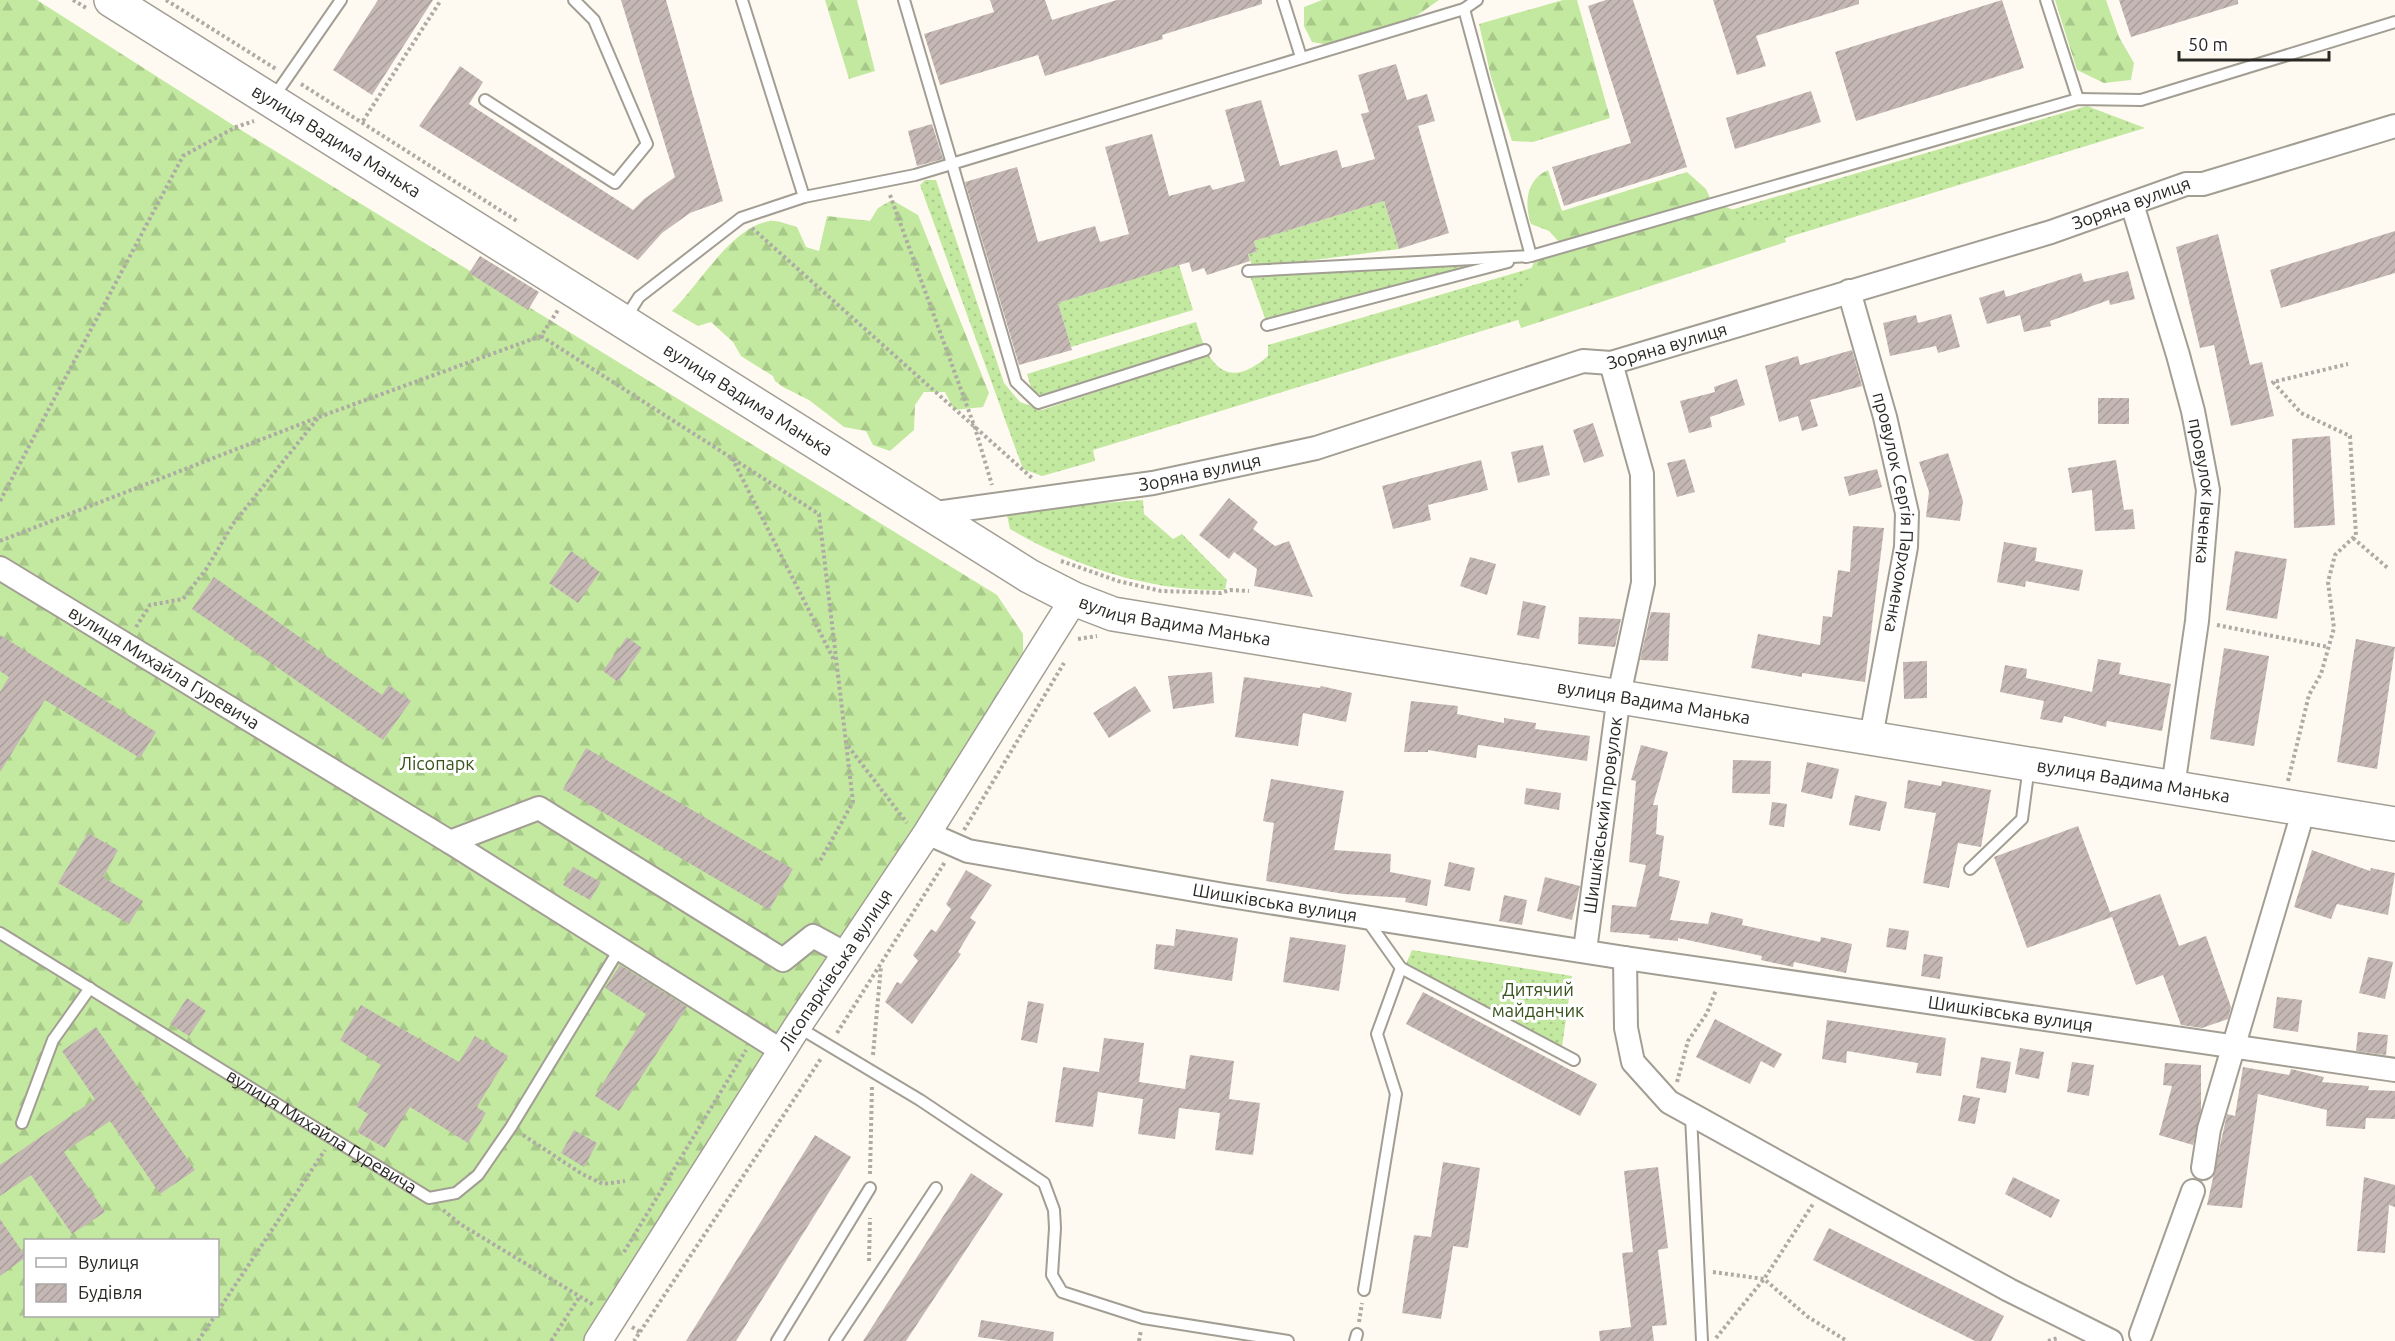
<svg xmlns="http://www.w3.org/2000/svg" width="2395" height="1341" font-family="Ubuntu,sans-serif">
  <defs>
    <pattern id="grass-dots" width="8" height="8" patternUnits="userSpaceOnUse" patternTransform="scale(1.5)"><rect width="8" height="8" fill="#c2e99f"/><path d="M2 2h.1M6 6h.1" fill="none" stroke="#a7c889" stroke-width="1.8" stroke-linecap="round"/></pattern>
    <pattern id="forest-firs" width="22" height="20" patternUnits="userSpaceOnUse" patternTransform="scale(1.5)"><rect width="22" height="20" fill="#c2e99f"/><path d="M5 1l3.5 6h-7zM16 11l3.5 6h-7z" fill="#a7c889"/></pattern>
    <pattern id="building-hatch" width="6" height="6" patternUnits="userSpaceOnUse" patternTransform="scale(1.5)"><rect width="6" height="6" fill="#c5b8b4"/><path d="M-1 1l2-2M0 6l6-6M5 7l2-2" fill="none" stroke="#a99e9b"/></pattern>
  </defs>
  <rect width="100%" height="100%" fill="#fefaf1"/>
  <path fill="url(#grass-dots)" d="M2087 106 2145 128 1093 450 1095 461 1042 476 1023 469 920 185 925 180H936L1004 383 1020 402 1042 410 1208 354C1225 383 1247 374 1268 356V345Z
    M1384 201 1399 249 1253 268 1248 254 1257 252 1254 241Z
    M1484 261 1266 321 1250 276Z
    M1179 265 1193 310 1071 347 1058 303Z
    M1196 322 1204 346 1046 397 1032 391 1027 374Z
    M1143 500 1144 514 1173 539 1182 534 1227 580 1225 590C1151 592 1073 566 1010 529L1006 511Z
    M1412 950 1572 976 1562 1047 1406 964Z"/>
  <path fill="url(#forest-firs)" fill-rule="evenodd" d="M0 0H37L236 127 997 595 1023 634V661L591 1341H0ZM26 1240H218V1316H26Z
    M825 0H857L875 71 849 79Z
    M1322 0H1439L1402 26 1330 45 1312 42 1304 26V7Z
    M1563 0H1577L1610 118 1533 142 1512 141 1491 77 1479 24Z
    M2055 0H2106L2119 37 2134 63 2131 80 2104 83 2077 70Z
    M1548 170 1562 211 1687 172 1706 189 1711 200 1733 210 1743 221C1767 222 1778 213 1786 242L1521 328C1514 310 1513 294 1532 283 1526 260 1543 254 1561 244L1549 231 1531 224C1524 203 1526 180 1548 170Z
    M892 200 918 215 989 393 983 407 954 410 945 392H924L915 405 914 430 890 451 873 445 866 431 844 427 809 400 783 387 775 381 773 376 741 356 733 342 711 322 698 326 672 311C700 284 731 227 770 221 778 220 789 225 797 227L806 247 819 251 827 216 870 221 878 208Z"/>
  <path fill="url(#building-hatch)" d="M378 0H433L372 95 333 70Z
    M621 0H666L723 201 690 213 662 233 638 260 419 126 460 66 483 82 469 104 633 210 644 199 675 177Z
    M990 0H1045L1052 20 1117 0H1262V4L1162 35 1163 39 1045 76 1038 55 940 85 924 34 994 12Z
    M1606 0H1633L1687 167 1564 206 1552 167 1631 143 1588 6Z
    M1713 0H1859V4L1756 36 1766 66 1737 75Z
    M2002 0 2024 68 1856 121 1835 52Z
    M2119 0H2238V4L2131 37Z
    M1396 64 1407 100 1427 94 1435 121 1418 126 1449 233 1399 249 1384 201 1254 241 1257 252 1248 254 1250 261 1207 275 1204 268 1192 272 1189 262 1058 303 1072 350 1019 365 965 182 1017 167 1038 242 1095 226 1100 242 1129 234 1105 147 1152 134 1169 196 1210 185 1213 190 1245 181 1225 110 1261 100 1280 166 1337 150 1342 168 1375 159 1361 114 1369 112 1358 75Z
    M1811 91 1821 122 1735 149 1726 118Z
    M932 124 943 159 917 166 908 131Z
    M2395 231V273L2281 308 2270 270Z
    M2218 234 2250 365 2262 362 2274 416 2231 426 2214 345 2200 348 2176 247Z
    M480 256 539 292 528 310 469 273Z
    M2128 271 2135 299 2110 305 2109 300 2050 321 2051 326 2024 332 2020 315 1987 324 1979 298 2004 290 2006 297 2081 273 2084 282Z
    M1951 314 1960 347 1938 353 1936 346 1890 356 1883 323 1916 315 1918 323Z
    M1852 350 1862 386 1810 400 1818 426 1802 431 1798 416 1779 422 1765 366 1798 356 1800 365Z
    M1737 379 1745 405 1710 417 1712 427 1689 433 1680 401 1715 392 1714 387Z
    M2098 398H2129V424H2098Z
    M1593 423 1604 456 1584 463 1573 430Z
    M2330 436 2335 525 2294 528 2292 439Z
    M1543 445 1550 475 1518 483 1511 452Z
    M1948 453 1963 501 1960 521 1926 517 1929 492 1919 462Z
    M1685 459 1695 492 1677 497 1667 463Z
    M1481 460 1488 490 1428 505 1431 520 1393 529 1382 486Z
    M2116 460 2124 510 2133 509 2135 529 2095 531 2092 490 2072 493 2068 468Z
    M1877 469 1882 487 1849 496 1844 477Z
    M1229 498 1258 522 1253 529 1275 546 1289 541 1313 597 1254 586 1257 569 1234 552 1229 559 1199 535Z
    M1853 526 1884 528 1865 682 1802 673V677L1751 668 1758 634 1820 645 1823 616 1832 617 1838 570 1850 572Z
    M2004 542 2037 548 2035 561 2083 570 2079 591 2026 581 2025 587 1997 582Z
    M571 551 600 572 578 603 549 583Z
    M2235 551 2287 559 2277 619 2226 610Z
    M1470 557 1496 564 1487 595 1460 586Z
    M214 577 382 695 389 685 411 701 383 740 192 609Z
    M1523 601 1546 606 1539 639 1517 635Z
    M1651 612 1670 613 1668 661 1640 660Z
    M1579 617 1621 619 1615 647 1578 644Z
    M0 635 156 732 140 758 45 700 0 772V692L9 677 0 671Z
    M627 637 642 648 618 682 603 671Z
    M2356 639 2395 647 2377 769 2337 762Z
    M2224 648 2269 656 2254 746 2210 739Z
    M2098 659 2121 663 2119 674 2171 684 2162 731 2107 721 2106 727 2064 716 2062 723 2040 719 2044 701 2000 692 2005 665 2027 669 2026 678 2092 692Z
    M1927 661V698L1904 699 1903 662Z
    M1212 672 1214 703 1173 709 1168 676Z
    M1244 677 1320 688 1321 686 1352 693 1346 722 1303 713 1298 746 1235 737Z
    M1135 686 1151 711 1109 738 1093 713Z
    M1411 701 1458 706 1457 714 1504 723V718L1536 723 1535 729 1590 736 1587 761 1478 745 1476 758 1428 750V752H1404Z
    M1641 745 1668 752 1653 805H1658L1656 834 1664 836 1659 876 1680 881 1670 920 1708 924 1711 912 1743 919 1742 925 1820 942 1821 937 1852 944 1846 973 1794 962 1793 967 1761 960 1762 956 1678 938V941L1649 938 1650 935 1610 932 1612 905 1636 907 1646 865 1629 862 1636 781 1631 780Z
    M586 748 793 869 769 910 563 789Z
    M1733 760 1771 761 1770 794 1732 793Z
    M1807 762 1839 769 1832 799 1801 792Z
    M1271 779 1344 791 1334 850 1391 854 1390 872 1431 880 1427 906 1405 902 1406 898 1344 894 1266 881 1274 823 1263 821Z
    M1908 780 1941 786 1942 781 1991 790 1981 847 1958 843 1949 888 1923 883 1936 813 1904 808Z
    M1526 788 1561 793 1559 810 1524 804Z
    M1855 795 1887 802 1880 831 1849 825Z
    M1772 802 1787 804 1784 827 1769 825Z
    M2078 826 2110 912 2160 894 2179 946 2206 936 2231 1007 2228 1019 2202 1028 2181 1025 2163 975 2136 985 2112 917 2027 948 1994 857Z
    M88 833 118 850 103 877 143 901 129 924 58 883Z
    M2312 850 2370 871 2371 868 2395 873 2388 915 2337 904 2331 919 2294 907Z
    M1449 862 1475 868 1470 891 1444 886Z
    M573 867 601 882 590 900 563 885Z
    M966 870 992 885 970 918 976 922 958 952 961 954 912 1024 885 1002 897 982 901 984 918 961 913 955 931 929 936 932 951 909 946 904Z
    M1545 877 1580 886 1572 920 1537 911Z
    M1504 895 1527 900 1522 925 1499 921Z
    M1889 928 1909 931 1906 950 1886 947Z
    M1176 929 1238 938 1232 981 1154 969 1156 944 1174 946Z
    M1290 937 1346 945 1339 991 1283 982Z
    M1924 954 1943 957 1940 979 1921 976Z
    M2368 957 2393 962 2385 999 2359 993Z
    M620 965 687 1007 619 1111 595 1096 646 1014 605 988Z
    M1423 992 1597 1084 1580 1116 1406 1024Z
    M2277 997 2302 1000 2298 1032 2273 1028Z
    M187 998 206 1011 189 1036 170 1024Z
    M1028 1001 1044 1004 1037 1043 1021 1040Z
    M361 1005 459 1062 475 1036 508 1056 477 1107 486 1113 468 1143 410 1107 385 1148 357 1132 368 1114 356 1106 381 1065 340 1040Z
    M1715 1019 1782 1054 1774 1068 1761 1061 1750 1084 1696 1057Z
    M1827 1020 1946 1038 1941 1076 1916 1073 1918 1063 1847 1051 1846 1063 1822 1059Z
    M96 1027 195 1170 160 1194 110 1121 64 1152 105 1212 72 1234 31 1175 0 1196V1165L95 1099 62 1051Z
    M2358 1032 2388 1035 2386 1055 2356 1051Z
    M1104 1038 1144 1043 1139 1082 1185 1089 1190 1055 1234 1061 1229 1099 1260 1103 1253 1155 1215 1150 1220 1113 1179 1108 1175 1139 1138 1134 1143 1099 1098 1092 1093 1127 1055 1122 1063 1067 1099 1072Z
    M2020 1048 2044 1052 2039 1079 2015 1074Z
    M1981 1057 2011 1062 2006 1093 1976 1088Z
    M2072 1062 2094 1065 2089 1096 2067 1092Z
    M2165 1063 2201 1065V1110L2193 1145 2159 1135 2172 1086 2163 1085Z
    M2243 1067 2289 1075 2291 1069 2324 1077 2322 1082 2369 1086 2368 1090 2395 1091V1119L2366 1118 2365 1129 2326 1126 2327 1110 2258 1094 2242 1208 2207 1205 2227 1114 2235 1116Z
    M1963 1095 1980 1098 1975 1124 1958 1121Z
    M574 1130 597 1143 584 1167 561 1153Z
    M815 1135 851 1157 736 1341H686Z
    M1443 1162 1480 1168 1468 1248 1453 1246 1441 1319 1402 1313 1414 1235 1431 1237Z
    M1658 1167 1668 1248 1658 1250 1667 1325 1652 1326 1654 1341H1600L1599 1331 1631 1327 1622 1253 1633 1252 1624 1171Z
    M971 1173 1003 1194 906 1341H863Z
    M2013 1177 2060 1200 2051 1218 2005 1194Z
    M2364 1177 2395 1185V1207L2389 1205 2385 1253 2357 1251Z
    M0 1219 26 1257 0 1276Z
    M1829 1228 2004 1316 1991 1341H1975L1813 1260Z
    M981 1320 1054 1332 1053 1341H1006L978 1337Z"/>
  <g fill="none" stroke-linecap="round" stroke-linejoin="round">
    <g stroke="#a39e94" stroke-width="14">
      <g id="service">
        <path d="M742 0 804 197"/>
        <path d="M904 0 1016 382 1038 403 1205 350"/>
        <path d="M1283 0 1301 57"/>
        <path d="M2046 0 2078 99"/>
        <path d="M1464 9 1531 256 1526 257"/>
        <path d="M273 98 341 0"/>
        <path d="M485 100 615 183 647 144 594 20 574 0"/>
        <path d="M1248 271 1531 256 2078 99 2141 100 2395 22"/>
        <path d="M625 319 639 297 741 218 804 197 915 175 1464 9 1477 0"/>
        <path d="M1267 325 1508 262"/>
        <path d="M1970 869 2022 819 2029 766"/>
        <path d="M1367 920 1401 968 1574 1060"/>
        <path id="s1" d="M0 933 429 1198 456 1193 478 1175 511 1127 620 948"/>
        <path d="M798 1027 920 1100 1044 1183 1054 1210 1055 1228 1052 1275 1062 1292 1143 1318 1288 1341"/>
        <path d="M1691 1116 1702 1341"/>
        <path d="M22 1123 53 1040 90 988"/>
        <path d="M1364 1290 1396 1094 1377 1034 1401 968"/>
        <path d="M777 1341 870 1188"/>
        <path d="M835 1341 936 1188"/>
        <path d="M1355 1341 1357 1334"/>
      </g>
    </g>
    <g stroke="#a39e94" stroke-width="26">
      <g id="minor">
        <path id="s2" d="M2132 204 2178 355 2193 411 2208 490 2197 621 2173 787"/>
        <path id="s3" d="M1849 291 1885 417 1907 513 1906 547 1871 737"/>
        <path id="s4" d="M929 514 1153 483 1316 448 1583 361 1611 363 2051 232 2186 184H2203L2395 126"/>
        <path id="s5" d="M0 568 450 842 539 808 783 960 813 936 846 954"/>
        <path id="s6" d="M927 833 968 851 1224 895 1625 958 2395 1070"/>
        <path d="M450 842 782 1051"/>
        <path id="s7" d="M1585 950 1619 695 1643 583 1642 474 1611 363"/>
        <path d="M1625 958 1626 1028 1633 1062 1669 1102 2009 1290 2111 1341"/>
        <path d="M2203 1168 2209 1129 2304 809"/>
        <path d="M2141 1334 2193 1191"/>
      </g>
    </g>
    <g stroke="#a39e94" stroke-width="30">
      <g id="tertiary">
        <path id="s8" d="M598 1341 797 1027 927 833 1074 599"/>
      </g>
    </g>
    <g stroke="#a39e94" stroke-width="36">
      <g id="primary">
        <path id="s9" d="M111 0 1029 576 1074 599 1113 614 2395 824"/>
      </g>
    </g>
    <path stroke="#aeaba4" stroke-width="4" stroke-dasharray="3 3" stroke-linecap="butt" d="M73 0 88 9
      M166 0 276 69
      M301 84 517 221
      M363 121 441 0
      M890 195 975 428 992 485
      M752 228 1033 479
      M541 336 819 514 853 802 820 861
      M732 458 834 660
      M0 501 183 156 236 127 254 121
      M2353 538 2389 569
      M0 541 319 417 541 336 558 310
      M1061 561 1118 581 1161 591 1221 593 1230 590 1249 591
      M2217 625 2328 647
      M136 627 150 605 183 599 207 568 233 524 318 418
      M1078 639 1097 636
      M848 746 907 823
      M2288 781 2309 695 2321 674 2334 628 2328 582 2335 555 2356 535 2350 436 2301 413 2273 382 2348 364
      M964 830 1064 663
      M837 1033 945 862
      M873 1055 881 966
      M1677 1082 1688 1041 1707 1013 1716 990
      M523 1135 582 1174 603 1184 625 1181
      M870 1174 872 1086
      M443 1210 460 1224 594 1305
      M624 1252 746 1050
      M869 1261 870 1218
      M1713 1272 1764 1279 1808 1317 1847 1341
      M218 1311 325 1150
      M1359 1322 1362 1303
      M632 1327 640 1332 634 1341
      M640 1332 822 1057
      M1716 1338 1764 1279 1813 1204
      M198 1341 215 1316
      M551 1341 580 1296
      M1139 1341 1141 1330
      M2048 1341 2058 1338"/>
    <use href="#service" stroke="#fff" stroke-width="10"/>
    <use href="#minor" stroke="#fff" stroke-width="22"/>
    <use href="#tertiary" stroke="#fff" stroke-width="27"/>
    <use href="#primary" stroke="#fff" stroke-width="33"/>
  </g>
  <g text-anchor="middle" stroke-width="6" stroke-linejoin="round" paint-order="stroke">
    <g font-size="18" fill="#2b2925" stroke="#fff">
      <text dy="6" stroke="none"><textPath href="#s9" startOffset="266">вулиця Вадима Манька</textPath></text>
      <text dy="6" stroke="none"><textPath href="#s4" startOffset="1246">Зоряна вулиця</textPath></text>
      <text dy="6" stroke="none"><textPath href="#s4" startOffset="760">Зоряна вулиця</textPath></text>
      <text dy="6" stroke="none"><textPath href="#s9" startOffset="752">вулиця Вадима Манька</textPath></text>
      <text dy="6" stroke="none"><textPath href="#s4" startOffset="274">Зоряна вулиця</textPath></text>
      <text dy="6" stroke="none"><textPath href="#s2" startOffset="297">провулок Івченка</textPath></text>
      <text dy="6" stroke="none"><textPath href="#s3" startOffset="228">провулок Сергія Пархоменка</textPath></text>
      <text dy="6" stroke="none"><textPath href="#s9" startOffset="1238">вулиця Вадима Манька</textPath></text>
      <text dy="6" stroke="none"><textPath href="#s5" startOffset="192">вулиця Михайла Гуревича</textPath></text>
      <text dy="6" stroke="none"><textPath href="#s9" startOffset="1724">вулиця Вадима Манька</textPath></text>
      <text dy="6" stroke="none"><textPath href="#s9" startOffset="2210">вулиця Вадима Манька</textPath></text>
      <text dy="6" stroke="none"><textPath href="#s7" startOffset="136">Шишківський провулок</textPath></text>
      <text dy="6" stroke="none"><textPath href="#s6" startOffset="356">Шишківська вулиця</textPath></text>
      <text dy="6" stroke="none"><textPath href="#s8" startOffset="441">Лісопарківська вулиця</textPath></text>
      <text dy="6" stroke="none"><textPath href="#s6" startOffset="1100">Шишківська вулиця</textPath></text>
      <text dy="6" stroke="none"><textPath href="#s1" startOffset="378">вулиця Михайла Гуревича</textPath></text>
    </g>
    <g font-size="18" fill="#38521b" stroke="#fff">
      <text x="437" y="770">Лісопарк</text>
      <text x="1538" y="996">Дитячий<tspan x="1538" dy="21">майданчик</tspan></text>
    </g>
  </g>
  <rect x="24" y="1239" width="195" height="78" fill="#ffffff" stroke="#aaa9a8" stroke-width="1.5"/>
  <rect x="36" y="1258" width="30" height="9" fill="#ffffff" stroke="#aaa9a8" stroke-width="1.5"/>
  <text x="78" y="1269" font-size="18" fill="#2b2925">Вулиця</text>
  <rect x="36" y="1284" width="30" height="18" fill="url(#building-hatch)" stroke="#aaa9a8" stroke-width="1.5"/>
  <text x="78" y="1299" font-size="18" fill="#2b2925">Будівля</text>
  <path d="M2179 51v9h150v-9" fill="none" stroke="#2b2925" stroke-width="3"/>
  <text x="2188" y="51" font-size="18" fill="#2b2925" stroke="#ffffff" stroke-width="4.5" paint-order="stroke">50 m</text>
</svg>
